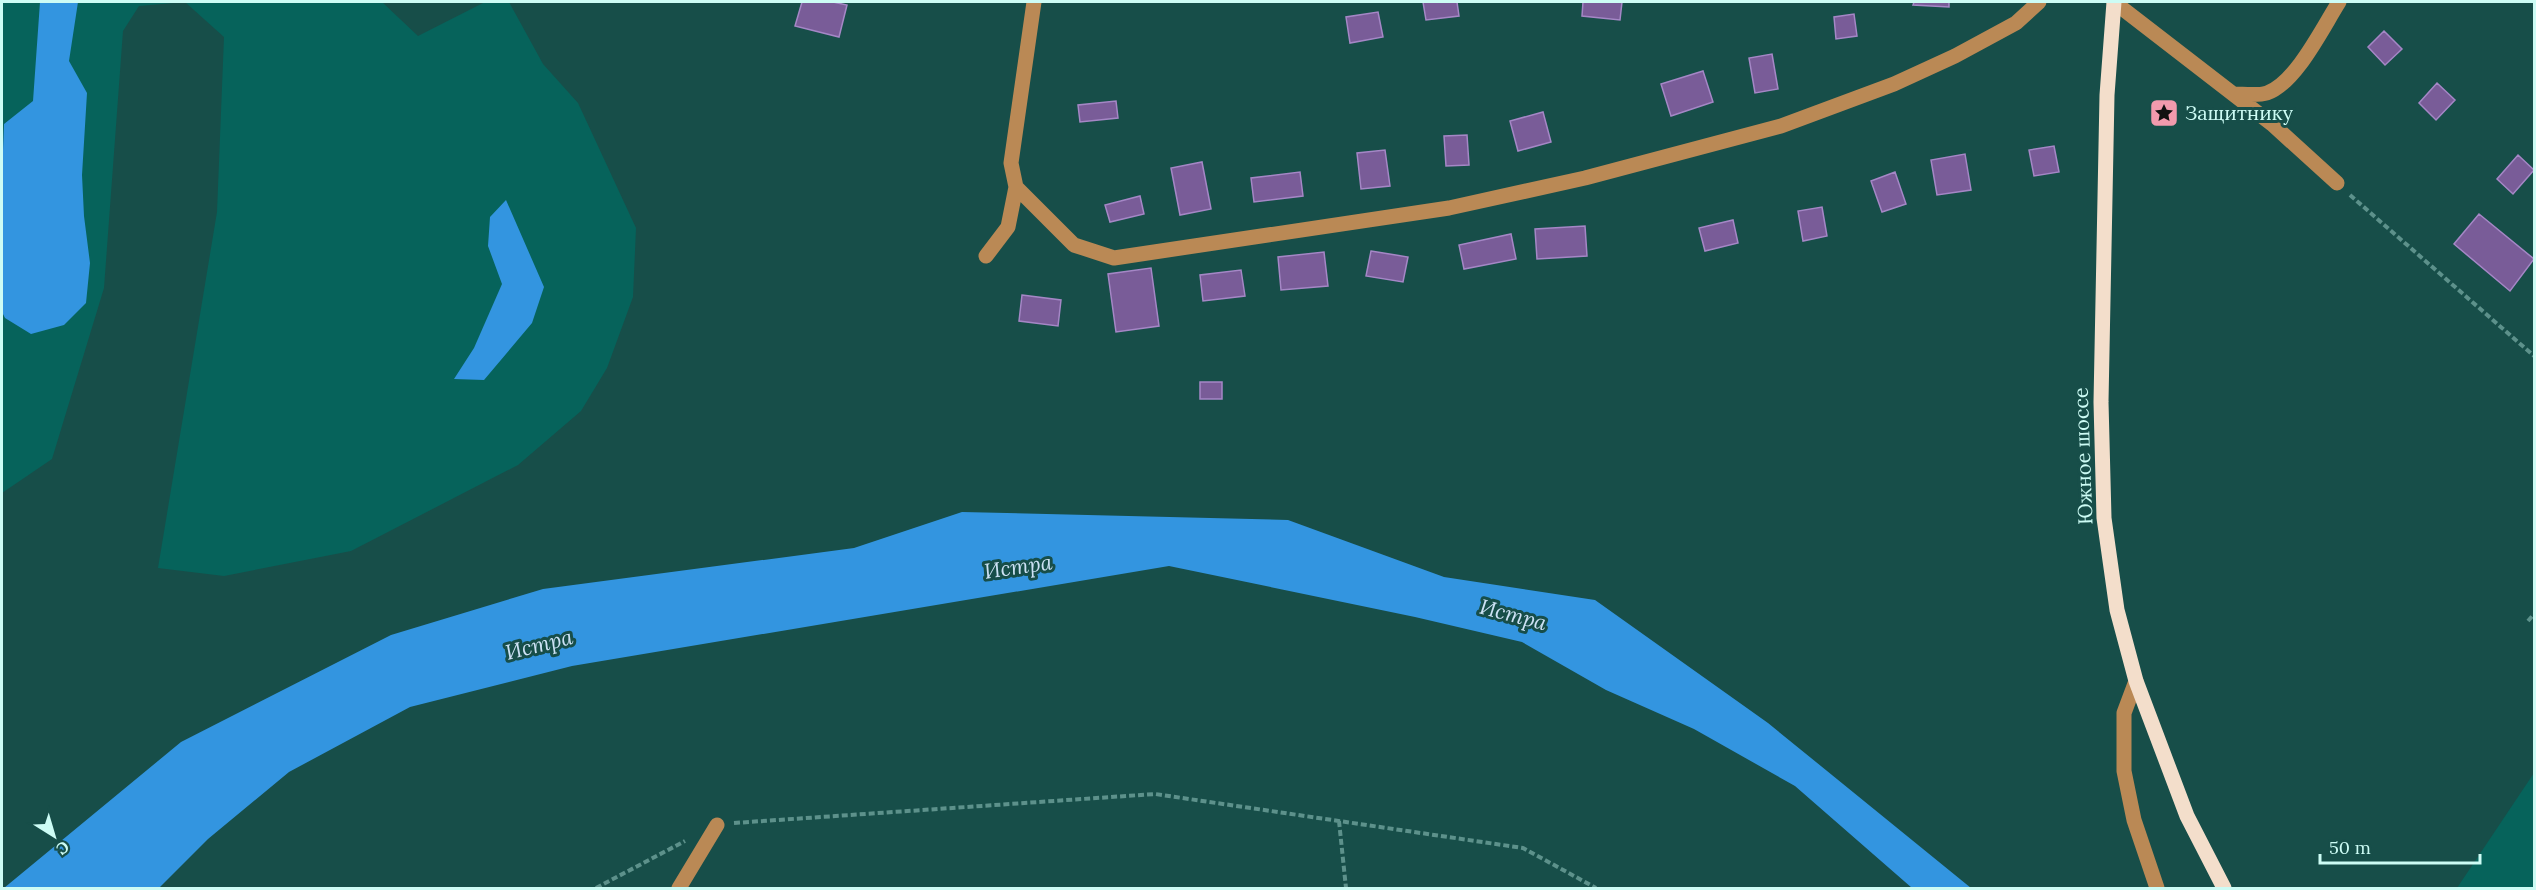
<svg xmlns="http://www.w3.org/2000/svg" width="2536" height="890" font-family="Lora,serif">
  <rect width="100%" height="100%" fill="#174e49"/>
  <path fill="#06635b" d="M2 2H382L418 36 485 2H509L543 64 578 103 636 228 633 297 607 368 581 411 518 465 351 551 224 576 158 568 217 212 224 37 185 2 139 6 123 31 104 288 52 459 2 493Z
    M2534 773V888H2457Z"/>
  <path fill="#3395e0" d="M40 2H78L69 61 87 93 82 175 84 216 90 263 86 303 64 325 31 334 5 318 2 312V176L4 124 33 101Z
    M506 200 544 287 532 323 484 380 454 379 474 348 502 284 488 246 490 217Z
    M962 512 1288 520 1444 577 1595 600 1768 723 1971 888H1912L1795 786 1694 729 1606 690 1522 642 1415 617 1169 566 572 666 410 707 289 772 208 839 159 888H4L181 742 391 635 543 589 854 548Z"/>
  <path fill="#795c98" stroke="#a587c6" stroke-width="1.5" d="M802 2H833L847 5 839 37 795 26Z
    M1423 2H1457L1459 16 1426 20Z
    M1583 2H1622L1620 20 1582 16Z
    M1914 2H1949V7L1913 5Z
    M1378 12 1383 37 1350 43 1346 17Z
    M1854 14 1857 36 1836 39 1834 17Z
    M2384 31 2402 49 2385 65 2368 47Z
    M1772 54 1778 89 1755 93 1749 58Z
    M1703 71 1713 102 1671 116 1661 84Z
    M2437 83 2455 100 2436 120 2419 103Z
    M1116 101 1118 118 1080 122 1078 105Z
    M1543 112 1551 142 1518 151 1510 121Z
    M1467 135 1469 165 1446 166 1444 136Z
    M2054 146 2059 172 2034 176 2029 150Z
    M1385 150 1390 186 1361 189 1357 153Z
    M1965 154 1971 190 1937 195 1931 160Z
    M2518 155 2534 170 2513 194 2497 179Z
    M1202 162 1211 209 1180 215 1171 168Z
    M1300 172 1303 196 1254 202 1251 178Z
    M1895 172 1906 204 1882 212 1871 181Z
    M1140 196 1144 214 1110 222 1105 205Z
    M1822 207 1827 236 1803 241 1798 211Z
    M2479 214 2534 259 2510 291 2454 244Z
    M1733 220 1738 243 1705 251 1699 228Z
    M1585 226 1587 256 1537 259 1535 229Z
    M1511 234 1516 259 1464 269 1459 245Z
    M1371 251 1408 257 1403 282 1366 276Z
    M1324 252 1328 286 1281 290 1278 257Z
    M1151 268 1159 326 1116 332 1108 274Z
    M1241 270 1245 296 1203 301 1200 275Z
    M1022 295 1061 300 1058 326 1019 321Z
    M1200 382H1222V399H1200Z"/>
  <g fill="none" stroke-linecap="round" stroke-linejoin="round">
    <path stroke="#5d918b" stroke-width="4" stroke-dasharray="6 3" stroke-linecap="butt" d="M2350 195 2534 356
      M2528 621 2534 614
      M1339 821 1346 888
      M734 823 1155 794 1523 848 1596 888
      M596 888 685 841"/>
    <path stroke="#ba8955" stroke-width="15" d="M1034 2 1011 163 1016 187 1074 245 1114 258 1449 208 1585 178 1781 126 1894 84 1955 56 2016 23 2039 2
      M2114 2 2272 124 2337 183
      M2234 94C2243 94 2258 96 2267 93 2296 83 2323 27 2339 2
      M986 256 1008 227 1016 187
      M2136 681 2124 713V771L2134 820 2157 888
      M679 888 717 825"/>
    <path stroke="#f3decb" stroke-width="15" d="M2114 2 2107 95 2101 402 2104 518 2117 610 2136 681 2187 816 2224 888"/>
  </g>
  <defs>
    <g id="sight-square" transform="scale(1.5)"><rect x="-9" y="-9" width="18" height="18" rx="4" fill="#f29aad" stroke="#174e49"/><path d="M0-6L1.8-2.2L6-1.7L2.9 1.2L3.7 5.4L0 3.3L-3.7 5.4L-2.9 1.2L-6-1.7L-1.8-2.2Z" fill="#111"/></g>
  </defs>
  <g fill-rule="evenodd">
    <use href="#sight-square" x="2164" y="113"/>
  </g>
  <g text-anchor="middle" stroke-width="6" stroke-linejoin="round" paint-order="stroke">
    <g font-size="20" fill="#cdfcf5" stroke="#174e49" text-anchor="start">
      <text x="2185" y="120">Защитнику</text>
    </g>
    <g font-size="20" fill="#cdfcf5" stroke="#174e49">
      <text transform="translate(2083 456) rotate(-92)" y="7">Южное шоссе</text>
    </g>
    <g font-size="21" font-style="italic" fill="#cde2f5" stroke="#174e49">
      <text transform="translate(1018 567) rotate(-8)" y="7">Истра</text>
      <text transform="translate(1513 615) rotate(15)" y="7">Истра</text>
      <text transform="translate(539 645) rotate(-14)" y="7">Истра</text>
    </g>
  </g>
  <rect width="2536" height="890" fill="none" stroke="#cdfcf5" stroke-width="6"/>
  <g transform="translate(54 836) rotate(143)" stroke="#174e49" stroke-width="4.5" paint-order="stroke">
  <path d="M0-4.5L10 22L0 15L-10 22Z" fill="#cdfcf5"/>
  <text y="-9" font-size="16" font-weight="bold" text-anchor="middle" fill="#cdfcf5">С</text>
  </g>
  <path d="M2320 854v9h160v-9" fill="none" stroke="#cdfcf5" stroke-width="3"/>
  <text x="2329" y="854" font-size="18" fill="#cdfcf5" stroke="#174e49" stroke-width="4.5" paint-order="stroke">50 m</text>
</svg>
